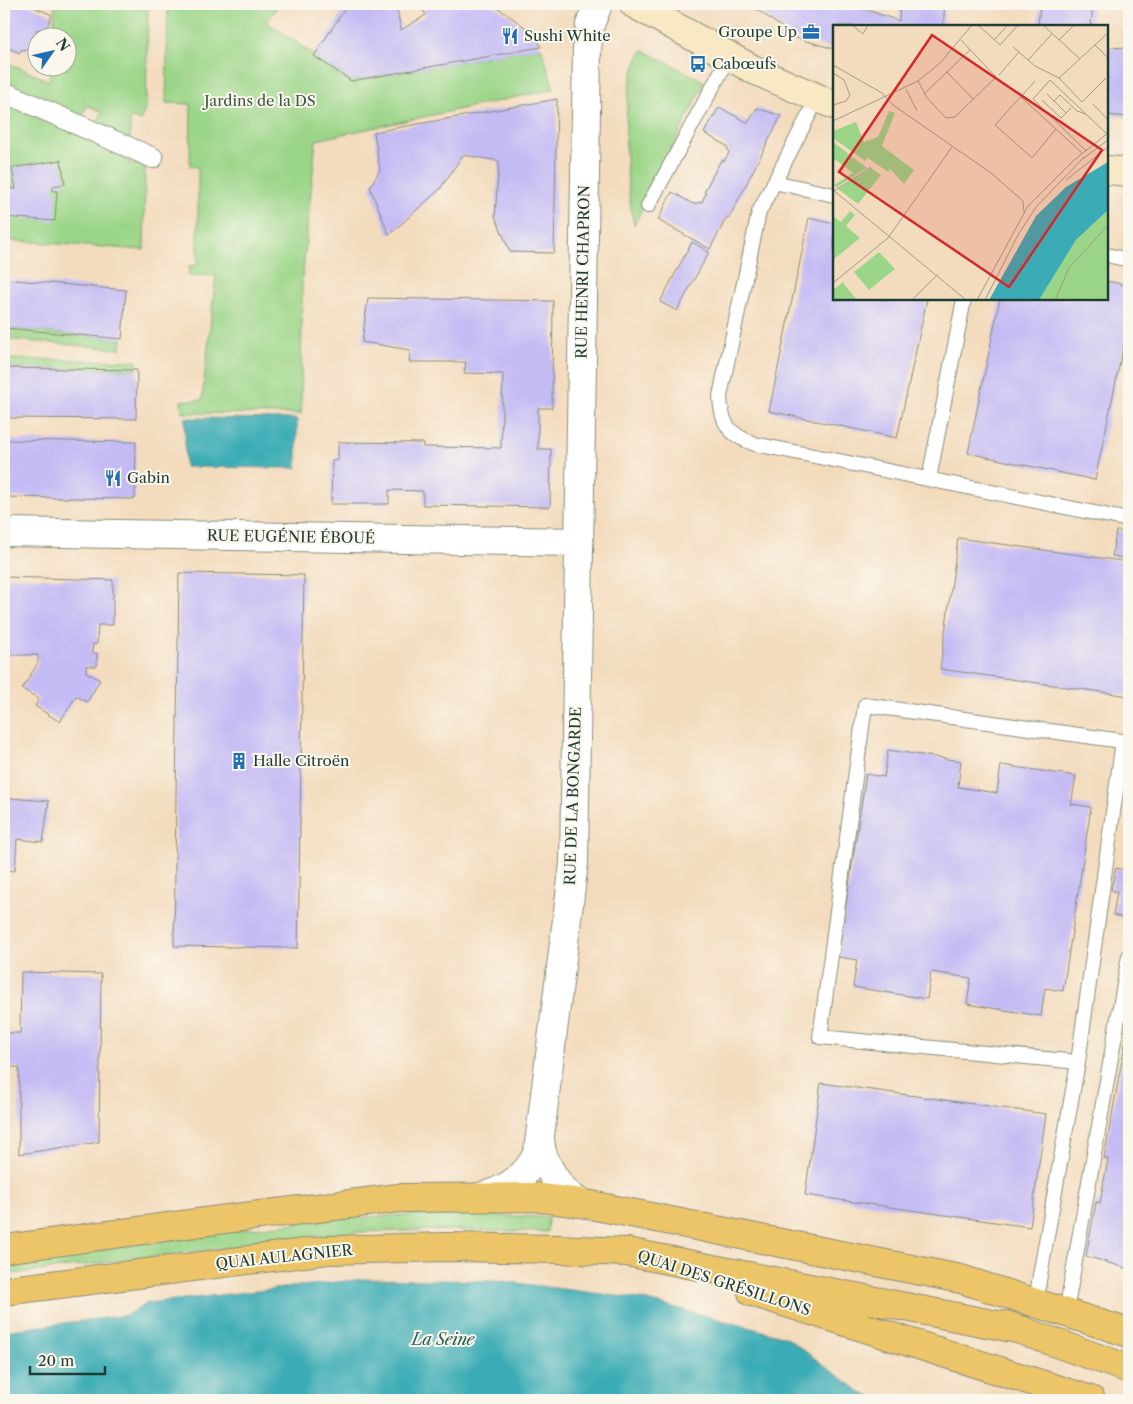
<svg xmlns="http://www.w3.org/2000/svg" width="1133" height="1404" font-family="'Libre Caslon Text',serif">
  <rect width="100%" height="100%" fill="#fbf7ec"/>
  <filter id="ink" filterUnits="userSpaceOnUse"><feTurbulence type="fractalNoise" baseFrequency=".02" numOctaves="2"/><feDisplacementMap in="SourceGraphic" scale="10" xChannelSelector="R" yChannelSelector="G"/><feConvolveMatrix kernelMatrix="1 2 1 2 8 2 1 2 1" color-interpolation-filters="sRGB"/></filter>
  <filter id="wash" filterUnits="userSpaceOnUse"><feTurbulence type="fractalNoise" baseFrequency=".0096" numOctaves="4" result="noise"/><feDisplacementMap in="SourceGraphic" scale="20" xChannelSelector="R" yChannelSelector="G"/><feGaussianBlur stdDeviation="1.12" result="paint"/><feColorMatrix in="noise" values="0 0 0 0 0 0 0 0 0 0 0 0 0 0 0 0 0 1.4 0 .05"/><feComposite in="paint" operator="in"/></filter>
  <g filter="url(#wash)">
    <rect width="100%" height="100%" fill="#f3dcbe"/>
    <path fill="#9bd588" stroke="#5d895e" d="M55 4H148L146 107 140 121 130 117V141L96 125 102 112 87 105 81 119 4 85V61L49 81 51 68H68V38L53 37Z
      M168 4H279L267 22 351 81 541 47 554 89 316 140 302 282 301 414 182 413 181 401 202 400 216 275 189 276V266L198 265V167L190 166 191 104 166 103Z
      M643 50 705 82 634 225C625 184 618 85 643 50Z
      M4 98 130 153 129 164H145L144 250 4 240Z
      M4 328 122 339 121 349 4 339Z
      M4 359 137 361V370L4 368Z
      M433 1214 548 1217 547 1232 452 1230 355 1232 4 1275V1265C146 1244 289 1217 433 1214Z"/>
    <path fill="#3bacb5" stroke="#2d7474" d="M185 418 297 419V468L185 467Z
      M364 1279 501 1281 640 1299 786 1337 859 1391 882 1400H4V1331L126 1315 148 1303Z"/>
    <g id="blocks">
      <path fill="#c4bbf4" d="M4 4H27L52 15 45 32 37 29 26 51 22 49 20 53 4 46Z
        M348 4H396L401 30 426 15 419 4H492L535 34 541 47 351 81 314 56Z
        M750 4H850L899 21 900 4H945L943 26H834V49L796 38Z
        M1040 4H1093L1091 26H1038Z
        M1107 47 1129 48V117L1107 115Z
        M557 99 554 253 510 252 495 216 499 161 463 155 440 189 389 235 370 187 380 170 374 132Z
        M719 107 748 123 757 108 781 116 729 218 727 217 710 249 658 220 672 192 693 204 702 202 706 193 704 192 721 160 724 161 729 153 727 146 704 133Z
        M61 160 65 184 53 186V191H57L55 221 4 217V187L16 189 12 168Z
        M809 218 834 224V299H927L897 438 769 411Z
        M692 242 709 252 677 311 660 302Z
        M4 279 126 290 122 339 4 328Z
        M1107 281 1129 286V320L1095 480 968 453 1000 299H1107Z
        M368 298 553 301 552 408H538V449H551L550 507 423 505V491L389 490V504H331L332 461 338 460V442L423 443V447L501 448 503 374 464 373 466 362H409L410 350 362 342Z
        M4 368 137 370 136 419 4 418Z
        M4 440 136 442 135 499 4 497Z
        M1116 531 1127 532 1124 558 1112 556Z
        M958 538 1129 562V696L940 669Z
        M179 573 304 575 298 948 174 946Z
        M4 577 113 580V625H98L97 644H93L92 653H97V666H86V672L100 680 87 702 76 696 60 722 35 706 39 699 22 689 38 663V655H4Z
        M888 750 961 761 958 787 997 793 1001 765 1076 776 1071 804 1091 807 1063 991 1045 988 1041 1016 967 1004 971 978 931 972 927 999 853 987 857 960 838 957 866 774 884 777Z
        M4 784 9 785 8 798 49 801 43 842 17 839 15 871 4 870Z
        M1116 868 1129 871V891L1124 918 1113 915 1117 892 1111 890Z
        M21 972 101 974 99 1142 19 1154V1067H4V1033H20Z
        M1128 1028H1129V1269L1086 1256 1096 1202 1100 1203 1108 1159 1104 1158Z
        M821 1083 1046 1114 1030 1227 805 1195Z"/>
    </g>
  </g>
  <g filter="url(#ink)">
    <use href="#blocks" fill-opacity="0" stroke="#898c79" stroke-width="1"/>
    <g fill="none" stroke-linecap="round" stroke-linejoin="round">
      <g stroke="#898c79" stroke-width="16">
        <path id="service" d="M817 99 759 212 720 396C721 424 729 435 755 444L1129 520
          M774 182 834 195
          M648 206 729 57
          M1107 255 1129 260
          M929 479 964 299
          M1078 1062 820 1037 865 705 1129 742
          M1037 1303 1039 1281 1078 1062 1123 741
          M1066 1312 1129 956"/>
      </g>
      <g stroke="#898c79" stroke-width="22">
        <path id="pedestrian" d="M4 92 153 158"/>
      </g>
      <g stroke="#898c79" stroke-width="30">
        <path id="minor" d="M4 532 578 542
          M540 1138C540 1160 561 1194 581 1203
          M478 1197C503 1193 529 1176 538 1151L574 863 587 49 590 25 598 4"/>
      </g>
      <g stroke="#898c79" stroke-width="30">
        <path id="secondary" d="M634 4 756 71 834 105
          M1107 170 1129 172"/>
      </g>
      <g stroke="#898c79" stroke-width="30">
        <path id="primary" d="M4 1249 218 1220 399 1198 534 1197 581 1203 961 1279 1129 1333
          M4 1291 327 1250 446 1247 556 1249 627 1252 1022 1330
          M752 1292 1091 1400
          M1006 1325 1129 1369"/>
      </g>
      <use href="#service" stroke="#fff" stroke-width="14"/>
      <use href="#pedestrian" stroke="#fff" stroke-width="20"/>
      <use href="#minor" stroke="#fff" stroke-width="28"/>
      <use href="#secondary" stroke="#f8e8c3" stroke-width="28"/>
      <use href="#primary" stroke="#edc569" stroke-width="28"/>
    </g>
  </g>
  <defs>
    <g id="office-bare" transform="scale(1.35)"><path d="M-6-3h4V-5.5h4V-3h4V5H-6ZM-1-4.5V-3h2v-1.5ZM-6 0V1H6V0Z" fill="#1f6fb2" stroke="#fbf7ec" stroke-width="2.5" paint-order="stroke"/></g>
    <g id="restaurant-bare" transform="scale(1.35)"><path d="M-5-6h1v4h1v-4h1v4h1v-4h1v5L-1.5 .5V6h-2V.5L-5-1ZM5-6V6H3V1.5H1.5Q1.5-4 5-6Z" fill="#1f6fb2" stroke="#fbf7ec" stroke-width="2.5" paint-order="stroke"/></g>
    <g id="bus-bare" transform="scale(1.35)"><path d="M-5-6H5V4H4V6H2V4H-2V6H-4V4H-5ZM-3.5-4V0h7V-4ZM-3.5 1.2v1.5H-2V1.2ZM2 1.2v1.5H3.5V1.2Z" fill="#1f6fb2" stroke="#fbf7ec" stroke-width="2.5" paint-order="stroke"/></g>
    <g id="building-bare" transform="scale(1.35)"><path d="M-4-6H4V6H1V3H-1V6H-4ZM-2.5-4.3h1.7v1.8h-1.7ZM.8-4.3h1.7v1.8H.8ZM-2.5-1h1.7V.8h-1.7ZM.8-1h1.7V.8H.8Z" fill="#1f6fb2" stroke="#fbf7ec" stroke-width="2.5" paint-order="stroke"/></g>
  </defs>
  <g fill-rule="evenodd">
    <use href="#office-bare" x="811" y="32"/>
    <use href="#restaurant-bare" x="510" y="36"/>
    <use href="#bus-bare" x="698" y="64"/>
    <use href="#restaurant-bare" x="113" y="478"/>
    <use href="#building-bare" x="239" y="761"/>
  </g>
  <g text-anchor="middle" stroke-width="4" stroke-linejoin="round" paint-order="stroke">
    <g font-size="15" fill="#1f3d34" stroke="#fbf7ec" text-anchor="start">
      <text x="797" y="37" text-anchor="end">Groupe Up</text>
      <text x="524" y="41">Sushi White</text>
      <text x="712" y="69">Cabœufs</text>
      <text x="127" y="483">Gabin</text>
      <text x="253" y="766">Halle Citroën</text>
    </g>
    <g font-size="15" fill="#385b45" stroke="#fbf7ec">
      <text x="260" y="106">Jardins de la DS</text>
    </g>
    <g font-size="15" fill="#1f3d34" stroke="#fbf7ec">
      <text transform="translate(583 272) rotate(-89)" y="5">RUE HENRI CHAPRON</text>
      <text transform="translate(291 537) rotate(1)" y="5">RUE EUGÉNIE ÉBOUÉ</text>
      <text transform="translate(573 796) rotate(-88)" y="5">RUE DE LA BONGARDE</text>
      <text transform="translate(284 1257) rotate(-6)" y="5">QUAI AULAGNIER</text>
      <text transform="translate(724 1283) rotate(18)" y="5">QUAI DES GRÉSILLONS</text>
    </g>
    <g font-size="16" font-style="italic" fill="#275e5b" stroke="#fbf7ec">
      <text x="443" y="1345">La Seine</text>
    </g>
  </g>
  <g transform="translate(833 25)">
    <rect width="275" height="275" fill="#f3dcbe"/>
    <path d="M56 86 62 88 49 121 81 145 71 159 57 144 55 147 35 133 32 136 0 113V106L23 97 31 117 45 112ZM0 117 34 143 4 162 1 160 20 148 0 133ZM38 143 48 150 25 179 5 164ZM275 185V275H206L243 215ZM17 186 22 190 13 201 27 213 0 235V191L8 197ZM46 227 62 244 36 265 21 247ZM10 257 14 263 24 275H0V265Z" fill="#9bd588"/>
    <path d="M275 137V185L243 215 206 275H156L203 191 233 162Z" fill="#3bacb5"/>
    <path fill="none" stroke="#9e9c87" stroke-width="1" d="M19 0 30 9 35 0M145 0 167 20 185 0M210 0 247 34M161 15 175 0M226 15 241 0M262 20 275 33M180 22 202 41 226 53 249 77 273 53M195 35 219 9M0 40 49 68 60 80 158 148 190 176 191 187M114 47 140 74M0 48 11 55 17 70 13 76 0 80M166 50 186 27M226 53 275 8M85 56 94 73 113 93 122 92 163 52 128 15M202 56 162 100 199 133 223 104M73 64 84 86M92 68 137 25M214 69 233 88M188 72 249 128M209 75 228 93 238 83M221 76 227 70 244 86 253 89M260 79 275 95M0 96 85 56 107 38 139 0M253 126 200 74 217 55 274 109M248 135 275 115M233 155 275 122M0 165 133 275M1 166 38 142M0 258 55 213 119 122M79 275 105 249M144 275 195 181 240 136 275 108M152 275 185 210 203 182 251 132M222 275 236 243 275 200"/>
    <path fill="#d62828" fill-opacity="0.15" stroke="#d62828" stroke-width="2.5" d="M99 10 269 125 176 262 6 147Z"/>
    <rect width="275" height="275" fill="none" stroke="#1f3d34" stroke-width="2.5"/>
  </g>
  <rect width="1133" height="1404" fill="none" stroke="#fbf7ec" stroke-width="20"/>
  <g transform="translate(52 52) rotate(56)"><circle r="24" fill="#fbf7ec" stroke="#a3ada2"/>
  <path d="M0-4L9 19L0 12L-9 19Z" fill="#1f6fb2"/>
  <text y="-8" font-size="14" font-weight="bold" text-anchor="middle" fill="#1f3d34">N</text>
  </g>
  <path d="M30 1366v8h75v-8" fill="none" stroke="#1f3d34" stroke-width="2.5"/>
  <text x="38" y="1366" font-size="15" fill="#1f3d34" stroke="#fbf7ec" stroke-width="4" paint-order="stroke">20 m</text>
</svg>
